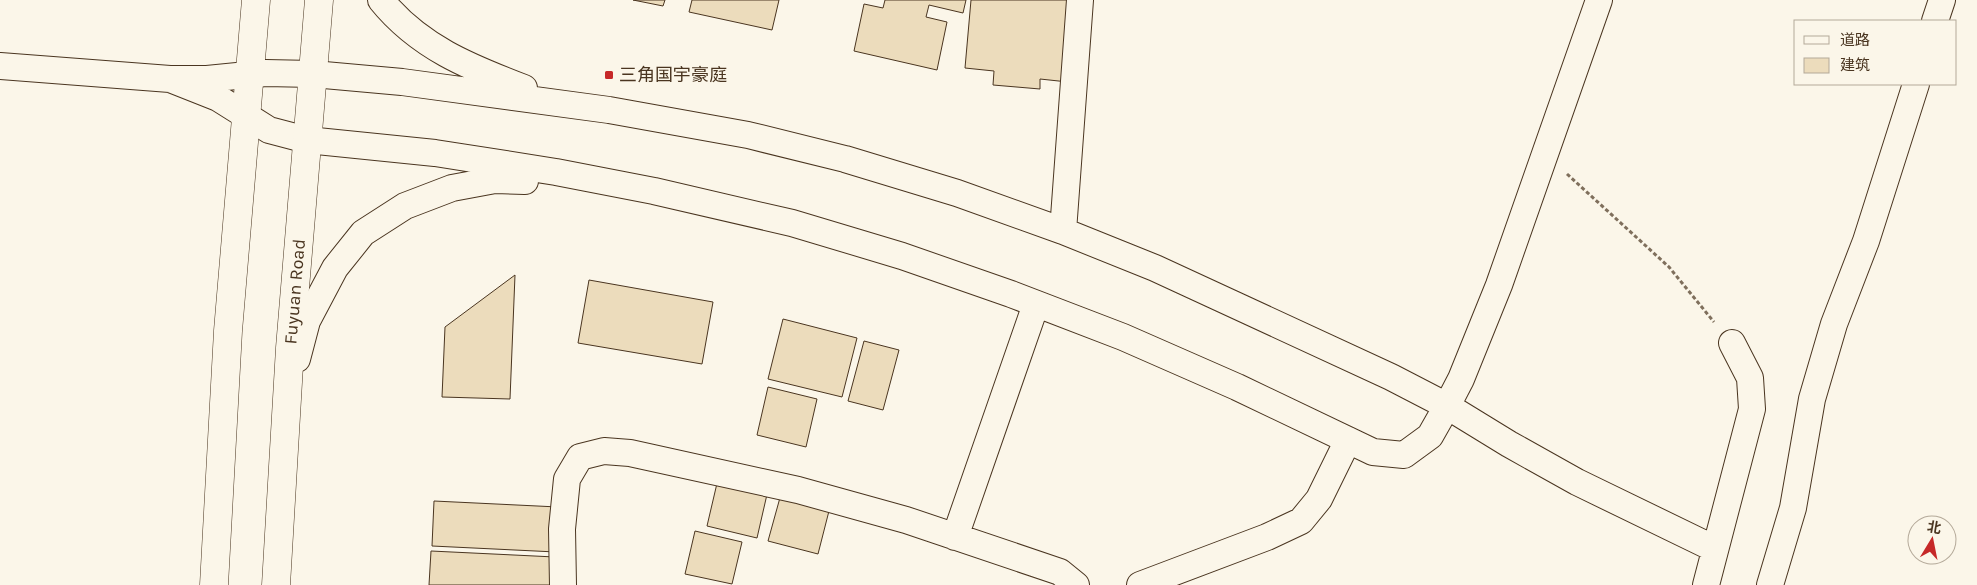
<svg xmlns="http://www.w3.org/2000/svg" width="1977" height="585" font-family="Karla,'Noto Sans SC',sans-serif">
  <rect width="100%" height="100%" fill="#fbf6e9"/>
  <path fill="#ecdcbc" stroke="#4a3520" d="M633 0H665L663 6Z
    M692 0H779L772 30 689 12Z
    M885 0H966L963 13 929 5 926 17 947 22 937 70 854 51 864 4 883 8Z
    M971 0H1075L1068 82 1040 79V89L993 85 994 71 965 68Z
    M515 275 510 399 442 397 445 327Z
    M589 280 713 302 702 364 578 343Z
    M783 319 857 338 842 397 768 379Z
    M864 341 899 350 883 410 848 401Z
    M768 387 817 399 806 447 757 435Z
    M718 479 768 490 757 538 707 526Z
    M781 494 830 507 818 554 768 541Z
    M434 501 558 507 556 552 432 546Z
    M695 531 742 542 732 584 685 574Z
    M431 551 555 557 554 585H429Z"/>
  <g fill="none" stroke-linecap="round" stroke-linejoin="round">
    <g stroke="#4a3520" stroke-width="28">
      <path id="minor" d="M381 0C419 47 469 67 524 88
        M1599 0 1499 285 1461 379 1447 406 1509 444 1577 482 1715 549
        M1935 21 1942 0
        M0 66 170 79H207L266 73 313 74 402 82 609 110 748 135 845 159 957 193 1063 231 1155 268 1391 377 1447 406 1430 436 1404 455 1373 452 1237 387 1123 337 1011 294 902 256 792 223 654 191 556 172 435 153 307 140 269 130 218 98 170 79
        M1063 231 1080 0
        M297 359 307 321 335 268 363 233 405 206 452 188 495 180 525 181
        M955 537 1036 304
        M563 585 562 529 567 479 580 457 604 451 630 453 798 490 906 520 1060 572 1076 585
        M1140 585 1267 537 1301 521 1319 499 1348 440
        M1706 585 1752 409 1750 378 1732 343
        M1770 585 1793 508 1812 399 1834 324 1866 241 1916 84"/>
    </g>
    <g stroke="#4a3520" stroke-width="29">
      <g id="primary">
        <path d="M214 585 228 331 256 0"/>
        <path id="s1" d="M276 585 290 348 319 0"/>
      </g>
    </g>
    <path stroke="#7f6f5c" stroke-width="3" stroke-dasharray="4 2.5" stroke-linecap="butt" d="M1567 174 1669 267 1714 322"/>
    <use href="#minor" stroke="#fbf6e9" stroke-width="26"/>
    <use href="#primary" stroke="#fbf6e9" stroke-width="28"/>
  </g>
  <rect fill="#c62828" stroke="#fbf6e9" stroke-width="2" x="604" y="70" width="10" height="10" rx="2.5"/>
  <g text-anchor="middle" stroke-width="4" stroke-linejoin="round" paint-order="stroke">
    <g font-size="18" fill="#4a3520" stroke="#fbf6e9" text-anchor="start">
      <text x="619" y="81">三角国宇豪庭</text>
    </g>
    <g font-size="18" fill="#4a3520" stroke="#fbf6e9">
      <text dy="6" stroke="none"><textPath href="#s1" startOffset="294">Fuyuan Road</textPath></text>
    </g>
  </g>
  <rect x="1794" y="20" width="162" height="65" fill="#fbf6e9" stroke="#b4a999"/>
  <rect x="1804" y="36" width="25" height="8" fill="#fbf6e9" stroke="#b4a999"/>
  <text x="1840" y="45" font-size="15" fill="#4a3520">道路</text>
  <rect x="1804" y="58" width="25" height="15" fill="#ecdcbc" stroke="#b4a999"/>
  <text x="1840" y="70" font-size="15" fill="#4a3520">建筑</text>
  <g transform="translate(1932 540) rotate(10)"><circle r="24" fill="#fbf6e9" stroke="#b4a999"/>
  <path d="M0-4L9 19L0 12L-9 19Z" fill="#c62828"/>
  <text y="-8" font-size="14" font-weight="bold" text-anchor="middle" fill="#4a3520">北</text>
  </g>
</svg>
